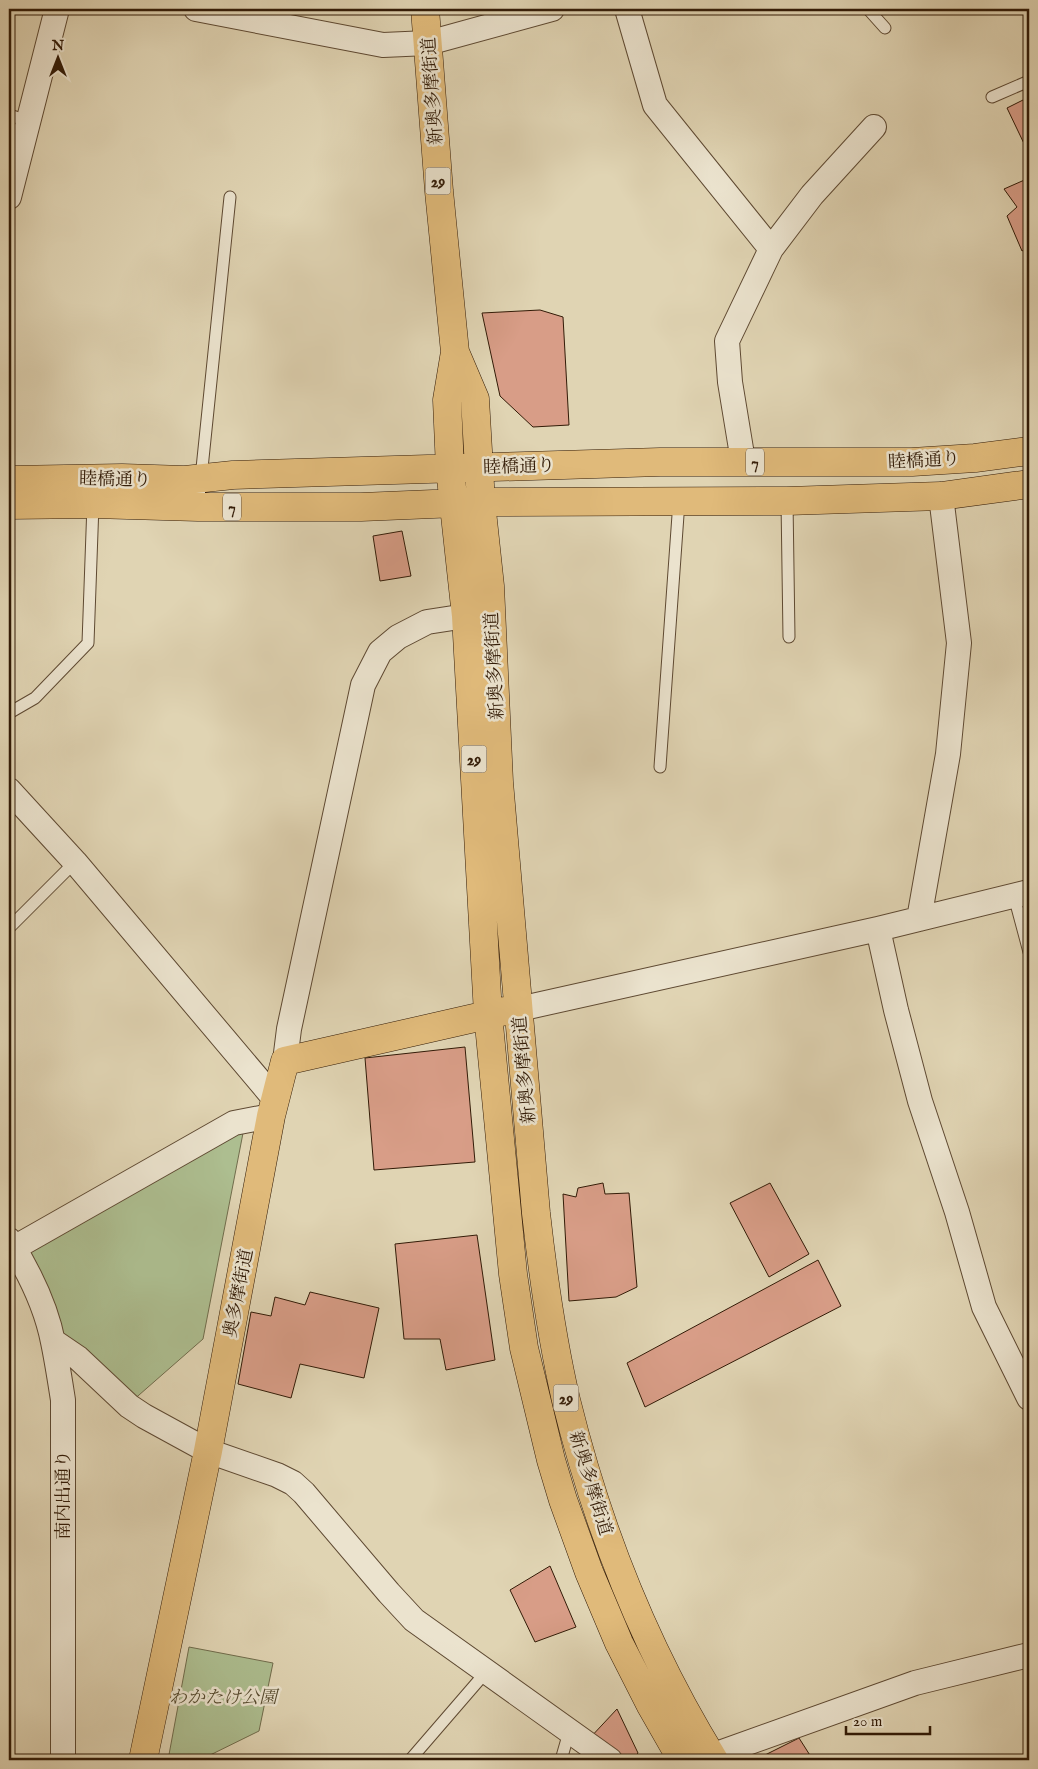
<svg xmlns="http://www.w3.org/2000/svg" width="1038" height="1769" font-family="'IM FELL English','Noto Serif JP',serif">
  <rect width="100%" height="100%" fill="#e0d4b3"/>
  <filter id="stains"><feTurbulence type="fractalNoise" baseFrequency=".004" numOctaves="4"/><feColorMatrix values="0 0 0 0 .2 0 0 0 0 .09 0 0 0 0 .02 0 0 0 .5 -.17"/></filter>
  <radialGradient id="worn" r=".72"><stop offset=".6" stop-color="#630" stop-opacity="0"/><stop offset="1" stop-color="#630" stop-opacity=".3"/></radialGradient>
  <path fill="#adbe90" stroke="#706c4c" d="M244 1128 203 1339 131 1402 57 1329 26 1251Z
    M189 1647 273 1663 259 1731 200 1760H168Z"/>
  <path fill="#d89d87" stroke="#321b07" d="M1029 97V154L1007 108Z
    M1029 178V247L1022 251 1007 216 1017 207 1004 189Z
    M540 310 563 317 569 425 533 427 500 396 482 313Z
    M402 531 411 576 380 581 373 536Z
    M465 1047 475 1162 374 1170 365 1058Z
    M603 1183 605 1194 629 1193 637 1287 616 1297 569 1301 563 1194 576 1197 578 1188Z
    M770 1183 809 1254 769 1277 730 1203Z
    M477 1235 495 1360 446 1370 440 1339H404L395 1244Z
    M818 1260 841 1306 645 1407 627 1363Z
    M310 1292 379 1308 364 1378 300 1364 291 1398 238 1384 251 1312 271 1316 275 1297 305 1305Z
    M550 1566 576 1627 535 1642 510 1590Z
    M617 1709 638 1753 632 1760H613L588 1740Z
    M799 1738 813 1760H755Z"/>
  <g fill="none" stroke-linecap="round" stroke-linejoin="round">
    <g stroke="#5e4932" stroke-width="13">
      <path id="lane" d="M868 9 885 28
        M992 97 1029 81
        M9 115 28 121
        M787 501 789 637
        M198 507 230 197
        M9 713 35 698 88 643 93 504
        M660 767 679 501
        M1014 896 1029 952
        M9 928 75 862
        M410 1760 486 1672
        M561 1760 569 1732"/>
    </g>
    <g stroke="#5e4932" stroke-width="26">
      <path id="street" d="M196 9 383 45 428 43 552 9
        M627 9 655 105 771 249
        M9 197 57 9
        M743 461 730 382 727 341 771 249 812 195 874 127
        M9 790 75 862 274 1098
        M919 919 948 754 959 643 941 496
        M878 929 896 1010 920 1101 957 1212 984 1307 1029 1398
        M519 1009 878 929 1029 892
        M285 1061 289 1029 363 685 380 652 398 637 427 622 466 616
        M9 1240C28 1270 46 1306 53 1342 57 1361 60 1381 63 1400V1760
        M14 1248 234 1123 271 1116
        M53 1341 78 1358 129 1406 144 1416 208 1451 277 1475 293 1483 304 1493 389 1593 414 1620 610 1760
        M711 1756 915 1683 1029 1655"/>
    </g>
    <g stroke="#321b07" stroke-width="29">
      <path id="primary" d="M425 9 439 191 455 352 447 400 450 469 466 616 488 1014 513 1274 524 1348 551 1460 563 1500 589 1572 619 1643 650 1704 682 1760
        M455 352 475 399 481 502 490 586 499 782 536 1213C543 1276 552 1339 566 1400 597 1526 646 1650 714 1760
        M9 480 122 478 185 480 233 475 660 462H912L975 458 1029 451
        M9 505 93 504 198 507H361L481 502 787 501 941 496 1029 484
        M143 1760 208 1451 271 1116 285 1061 505 1011"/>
    </g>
    <use href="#lane" stroke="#ebe3ce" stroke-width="11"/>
    <use href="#street" stroke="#ebe3ce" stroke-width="24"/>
    <use href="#primary" stroke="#e0ba7a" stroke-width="28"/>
  </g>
  <g text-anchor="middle" stroke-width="5" stroke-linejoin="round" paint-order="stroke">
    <g fill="#ebe3ce" stroke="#6a5743" stroke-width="1">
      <rect x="425.5" y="167.5" width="25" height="27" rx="4"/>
      <rect x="746" y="448.5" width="18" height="27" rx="4"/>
      <rect x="223" y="493.5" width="18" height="27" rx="4"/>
      <rect x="461.5" y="745.5" width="25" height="27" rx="4"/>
      <rect x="553.5" y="1384.5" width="25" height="27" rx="4"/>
    </g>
    <g font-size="16" font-weight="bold" fill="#321b07">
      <text x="438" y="187">29</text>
      <text x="755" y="468">7</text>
      <text x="232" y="513">7</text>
      <text x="474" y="765">29</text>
      <text x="566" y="1404">29</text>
    </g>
    <g font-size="18" fill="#321b07" stroke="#ebe3ce">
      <text transform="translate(432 91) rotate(-94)" y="6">新奥多摩街道</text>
      <text transform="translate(924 460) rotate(-3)" y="6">睦橋通り</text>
      <text transform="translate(519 466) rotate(-2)" y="6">睦橋通り</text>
      <text transform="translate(115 479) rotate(1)" y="6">睦橋通り</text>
      <text transform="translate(494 666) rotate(-93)" y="6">新奥多摩街道</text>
      <text transform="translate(524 1070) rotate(-95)" y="6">新奥多摩街道</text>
      <text transform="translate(238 1293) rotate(-79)" y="6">奥多摩街道</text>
      <text transform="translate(591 1483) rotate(73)" y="6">新奥多摩街道</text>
      <text transform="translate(63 1495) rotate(-90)" y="6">南内出通り</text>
    </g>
    <g font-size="18" font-style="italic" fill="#574c30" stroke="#ebe3ce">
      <text x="223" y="1703">わかたけ公園</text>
    </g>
  </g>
  <rect width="1038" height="1769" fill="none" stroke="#e0d4b3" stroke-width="30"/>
  <rect x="10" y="10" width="1018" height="1749" fill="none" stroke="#321b07" stroke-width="2.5"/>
  <rect x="15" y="15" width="1008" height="1739" fill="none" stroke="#321b07"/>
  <g transform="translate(58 58)" stroke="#ebe3ce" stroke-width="4" paint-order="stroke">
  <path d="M0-4L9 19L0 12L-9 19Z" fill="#321b07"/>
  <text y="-8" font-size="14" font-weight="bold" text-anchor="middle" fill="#321b07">N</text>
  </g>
  <path d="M846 1726v8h84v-8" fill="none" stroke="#321b07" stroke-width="2.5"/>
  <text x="853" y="1726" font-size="15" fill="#321b07" stroke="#ebe3ce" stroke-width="4" paint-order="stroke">20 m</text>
  <rect width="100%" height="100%" filter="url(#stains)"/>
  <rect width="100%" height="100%" fill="url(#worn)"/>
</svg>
